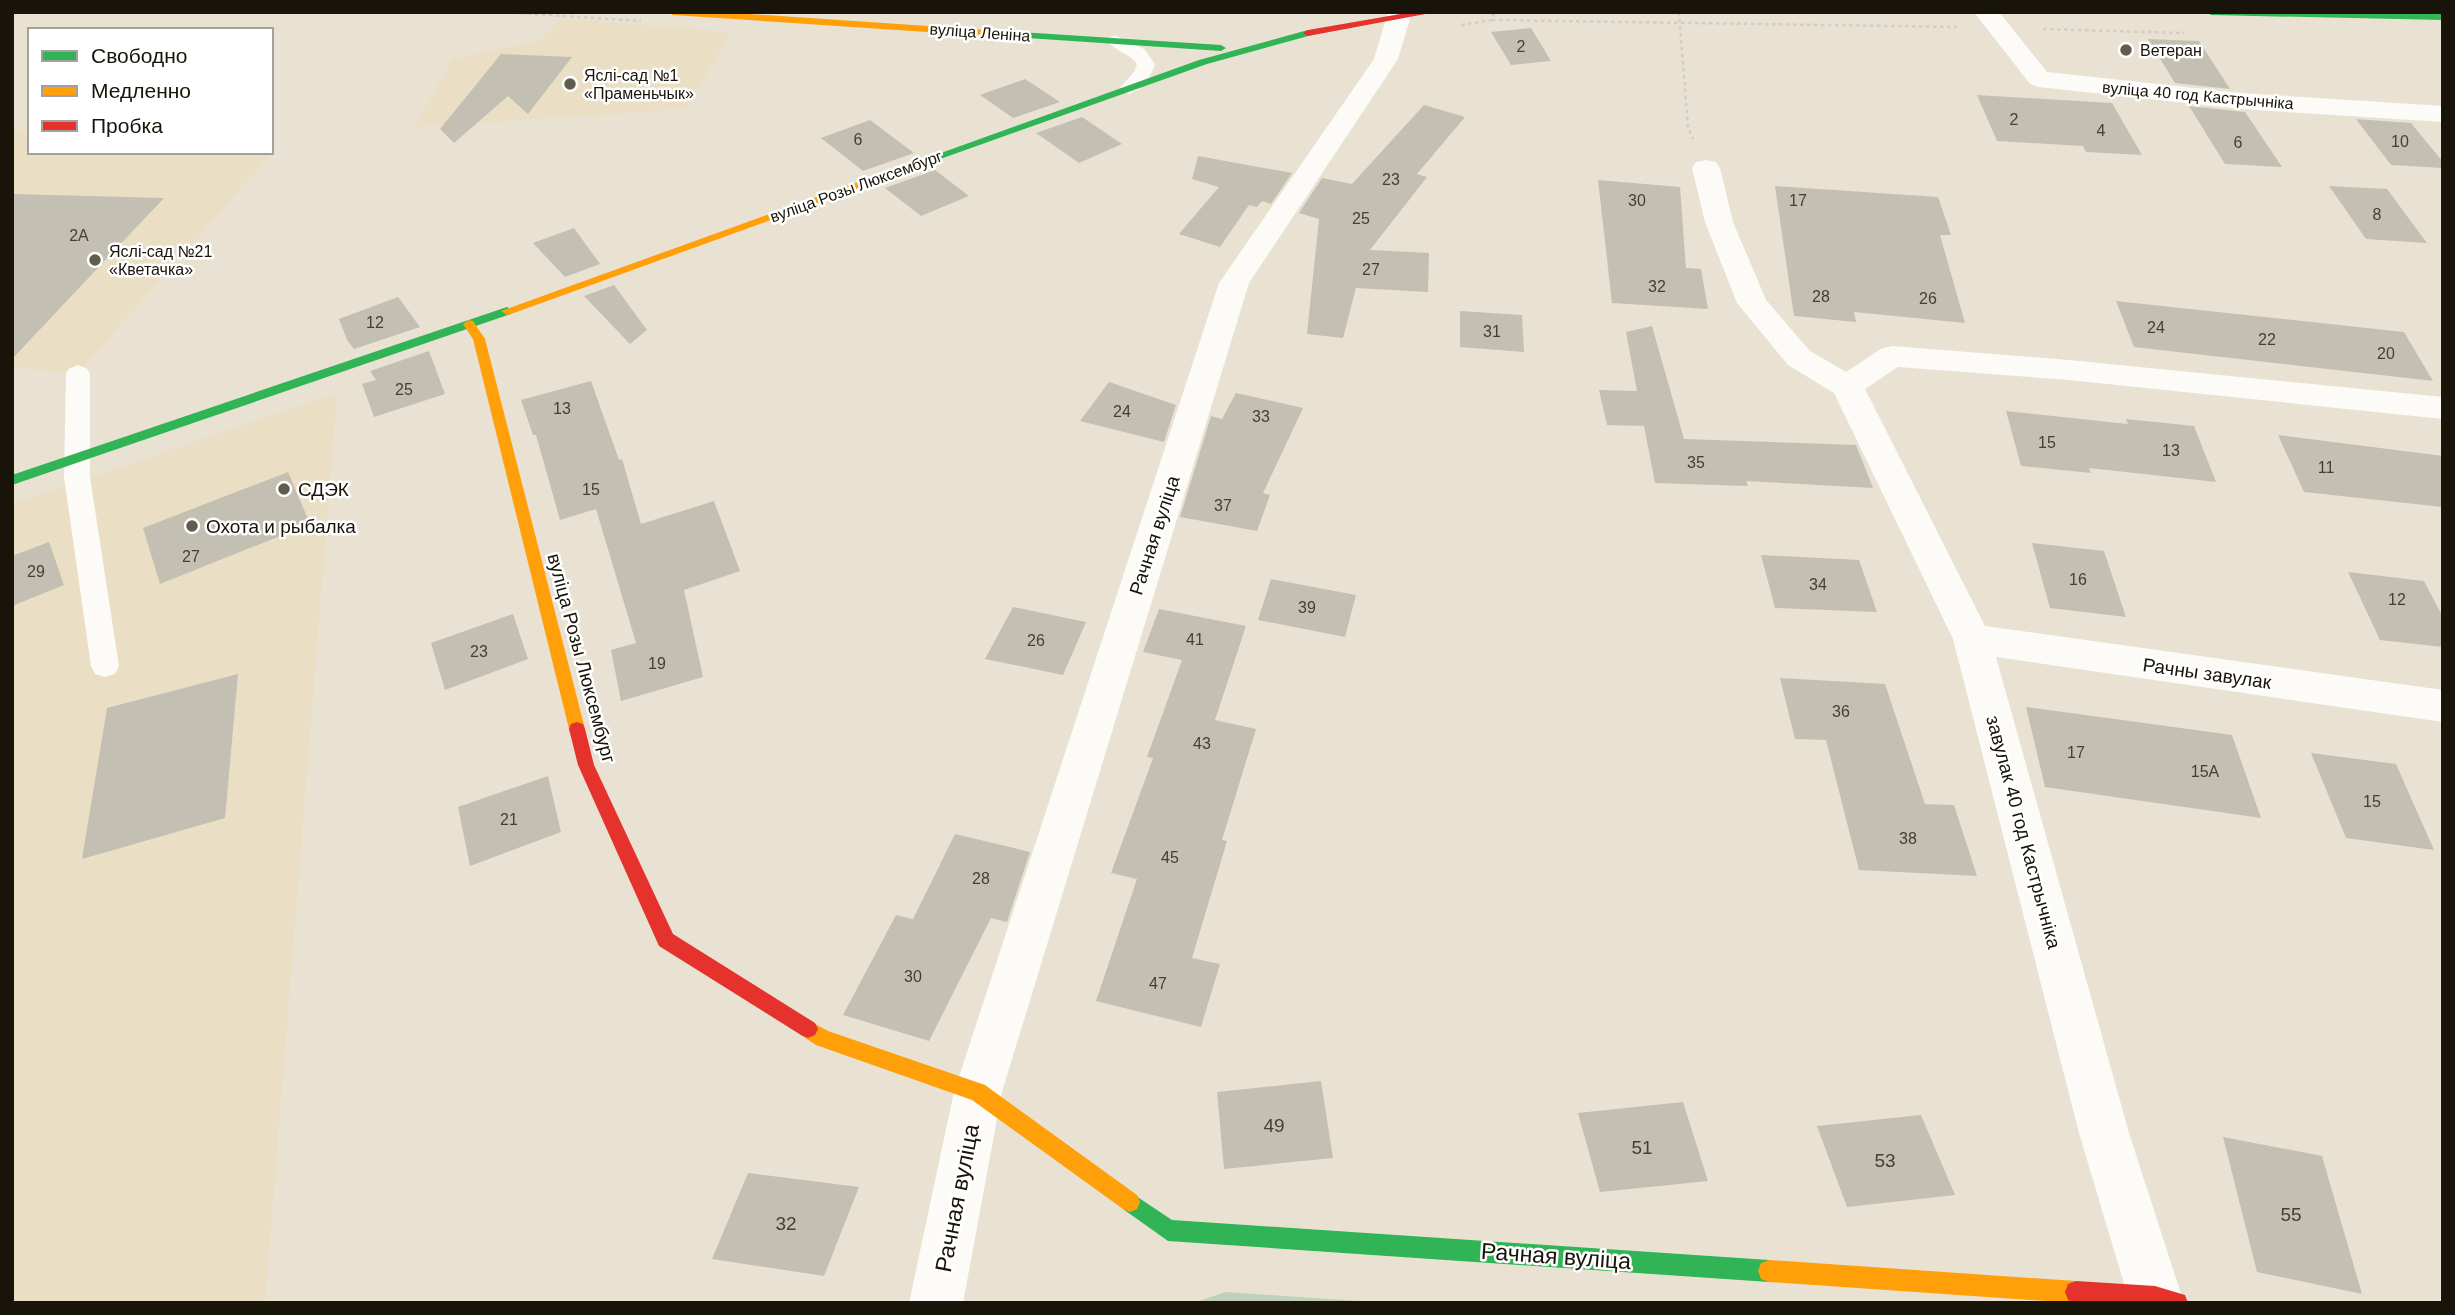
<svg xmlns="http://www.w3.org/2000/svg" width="2455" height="1315" font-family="Helvetica,sans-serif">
  <rect width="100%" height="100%" fill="#e9e2d3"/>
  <path fill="#eadec4" d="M561 18 731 32 687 109 414 127 453 59 539 41Z
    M12 129 30 131V152L272 153 78 373 12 368Z
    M337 393 265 1303H12V504Z"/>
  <path fill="#c0d1bb" d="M1225 1292 1390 1303H1194Z"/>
  <path fill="#c4bfb3" d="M1531 28 1551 61 1511 65 1491 32Z
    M2148 39 2199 41 2230 89 2175 83Z
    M501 54 572 57 528 114 508 96 454 143 440 129Z
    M1025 79 1060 102 1013 118 980 95Z
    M1977 95 2112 103 2142 155 2086 152 2083 146 1997 141Z
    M1424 105 1465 117 1417 174 1427 177 1370 250 1429 253 1428 292 1356 288 1343 338 1307 334 1319 219 1299 213 1322 178 1352 184Z
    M2189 106 2245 112 2282 167 2225 164Z
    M1082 117 1122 144 1079 163 1036 133Z
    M2356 119 2411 123 2443 162V168L2391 165Z
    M870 120 914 153 863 171 821 138Z
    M1198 156 1253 166 1292 173 1271 204 1262 201 1257 207 1249 205 1220 247 1179 234 1219 187 1192 179Z
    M935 170 969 196 921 216 885 188Z
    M1598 180 1680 187 1686 268 1701 269 1708 309 1612 303Z
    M1775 186 1938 197 1951 235H1940L1965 323 1854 312 1856 322 1794 316Z
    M2329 186 2387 189 2427 243 2366 239Z
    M12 194 164 198 12 359Z
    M574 228 600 264 565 277 533 243Z
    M614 285 647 330 630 344 584 296Z
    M398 297 420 327 354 349 347 340 339 319Z
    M2116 301 2404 332 2433 381 2134 347Z
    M1460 311 1522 315 1524 352 1460 347Z
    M1652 326 1684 439 1856 445 1873 488 1746 481 1748 486 1655 483 1644 426 1607 425 1599 390 1637 391 1626 332Z
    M429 351 445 394 374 417 362 384 376 380 370 371Z
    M591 381 619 460 622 459 641 524 714 501 740 571 684 590 703 677 621 701 611 650 636 643 596 509 560 520 536 435H533L521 400Z
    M1109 382 1176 405 1164 442 1080 421Z
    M1236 393 1303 408 1263 493 1270 495 1257 531 1180 517 1211 416 1222 419Z
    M2006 411 2128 424 2126 419 2194 426 2216 482 2089 468 2091 473 2021 466Z
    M2278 435 2443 456V507L2304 492Z
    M288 472 310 524 160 584 143 528Z
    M49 542 64 585 12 606V556Z
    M2032 543 2104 551 2126 617 2050 608Z
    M1761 555 1859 560 1877 612 1775 608Z
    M2348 572 2424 581 2443 617V647L2380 640Z
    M1271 579 1356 595 1345 637 1258 620Z
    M1013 607 1086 622 1063 675 985 659Z
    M1159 609 1246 626 1215 720 1256 729 1222 840 1227 841 1192 958 1220 964 1201 1027 1096 1001 1137 879 1111 873 1153 758 1147 757 1182 660 1143 652Z
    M513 614 528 659 445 690 431 643Z
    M238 674 225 818 82 859 107 708Z
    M1780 678 1885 684 1925 804 1954 805 1977 876 1859 870 1826 740 1795 739Z
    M2026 707 2232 735 2261 818 2045 787Z
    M2311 753 2396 764 2434 850 2346 838Z
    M548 776 561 832 470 866 458 807Z
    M955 834 1030 852 1007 922 991 918 929 1041 843 1015 896 915 913 919Z
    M1321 1081 1333 1158 1224 1169 1217 1092Z
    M1683 1102 1708 1181 1600 1192 1578 1113Z
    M1921 1115 1955 1195 1847 1207 1817 1126Z
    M2223 1137 2322 1156 2362 1294 2257 1272Z
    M748 1173 859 1187 824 1276 712 1259Z"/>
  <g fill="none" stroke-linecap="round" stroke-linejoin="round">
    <path stroke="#d0ceca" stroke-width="2.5" stroke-dasharray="3.5 3.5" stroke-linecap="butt" d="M500 12 641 21
      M1679 12 1688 127 1693 139
      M1492 20 1957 27
      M1461 25 1492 20 1494 12
      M2043 29 2184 33"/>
    <path fill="#fcfbf8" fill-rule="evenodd" d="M1116 36 1144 49 1155 64C1151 77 1142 90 1129 94L1120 88 1134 72 1137 64C1129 53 1115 51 1107 41L1110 37Z
      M78 365 86 368 90 373V477L119 666 115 674 105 677 95 674 91 666 64 477 66 373 70 368Z"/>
    <path fill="#fcfbf8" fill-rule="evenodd" d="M1388 12H1412L1398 59 1249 283 1002 1092 963 1303H909L954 1092 1219 283 1374 59Z
      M1974 12H1999L2047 72 2241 93 2443 106V122L2241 109 2039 87 2030 84Z
      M1706 160 1716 162 1720 168 1733 222 1766 300 1810 351 1846 372 1881 349 1892 346 2069 360 2443 397V419L2069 380 1898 367 1865 389 1985 626 2443 690V722L1996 657 2129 1133 2182 1297 2179 1303H2131L2128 1297 2079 1133 1953 639 1834 393 1788 365 1737 303 1705 222 1692 168 1696 162Z"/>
    <path fill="#30b455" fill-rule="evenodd" d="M2206 12 2443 14V20L2211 15Z
      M987 30 1221 45 1226 48 1221 51 983 35V31Z
      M1308 30 1312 31V35L1207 64 887 178 877 176 1199 60Z
      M507 307 513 311 511 314 12 485V475Z
      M1130 1192 1172 1220 1769 1260 1777 1263 1780 1271 1777 1279 1769 1282 1168 1241 1123 1209 1120 1202 1123 1195Z"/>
    <path fill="#ff9f0a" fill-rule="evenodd" d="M668 12H720L987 30 992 33 987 36 673 15Z
      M883 173 887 174V178L511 314 507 315 501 311Z
      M469 320 473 321 485 339 585 729 583 734H571L569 729 473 339 463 324Z
      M808 1020 828 1031 985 1085 1137 1195 1140 1202 1137 1209 1130 1212 1123 1209 972 1100 816 1045 801 1035 798 1029 801 1023Z
      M1769 1260 2076 1281 2084 1284 2087 1292 2084 1300 2075 1303 1769 1282 1761 1279 1758 1271 1761 1263Z"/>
    <path fill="#e5322d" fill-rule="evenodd" d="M1412 12H1436L1308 36 1303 33 1308 30Z
      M577 722 583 724 585 729 594 765 673 934 815 1023 818 1029 815 1035 808 1038 801 1035 659 946 578 765 569 729 571 724Z
      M2076 1281 2155 1286 2185 1295 2188 1303H2076L2068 1300 2065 1292 2068 1284Z"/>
  </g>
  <g fill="#615c50" stroke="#fff" stroke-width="2.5">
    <circle cx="2126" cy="50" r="7"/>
    <circle cx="570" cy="84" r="7"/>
    <circle cx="95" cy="260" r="7"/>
    <circle cx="284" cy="489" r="7"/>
    <circle cx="192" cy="526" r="7"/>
  </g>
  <g text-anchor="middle" stroke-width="5" stroke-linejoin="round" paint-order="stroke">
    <g font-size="16" fill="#181409" stroke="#fff">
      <text transform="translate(980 32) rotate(4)" y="6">вуліца Леніна</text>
      <text transform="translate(2198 95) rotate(5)" y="6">вуліца 40 год Кастрычніка</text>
      <text transform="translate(856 186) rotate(-20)" y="6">вуліца Розы Люксембург</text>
    </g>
    <g font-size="16" fill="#433f34">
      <text x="1521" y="52">2</text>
      <text x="2014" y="125">2</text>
      <text x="2101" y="136">4</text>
      <text x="858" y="145">6</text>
      <text x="2400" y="147">10</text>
      <text x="2238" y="148">6</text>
      <text x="1391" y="185">23</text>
      <text x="1637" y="206">30</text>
      <text x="1798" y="206">17</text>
      <text x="2377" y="220">8</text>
      <text x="1361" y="224">25</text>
      <text x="79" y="241">2А</text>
      <text x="1371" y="275">27</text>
      <text x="1657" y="292">32</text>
      <text x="1821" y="302">28</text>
      <text x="1928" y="304">26</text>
      <text x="375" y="328">12</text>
      <text x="2156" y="333">24</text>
      <text x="1492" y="337">31</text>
      <text x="2267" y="345">22</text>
      <text x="2386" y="359">20</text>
      <text x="404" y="395">25</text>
      <text x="562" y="414">13</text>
      <text x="1122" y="417">24</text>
      <text x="1261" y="422">33</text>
      <text x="2047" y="448">15</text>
      <text x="2171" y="456">13</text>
      <text x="1696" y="468">35</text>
      <text x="2326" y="473">11</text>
      <text x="591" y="495">15</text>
      <text x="1223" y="511">37</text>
      <text x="191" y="562">27</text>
      <text x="36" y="577">29</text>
      <text x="2078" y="585">16</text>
      <text x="1818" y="590">34</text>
      <text x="2397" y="605">12</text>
      <text x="1307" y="613">39</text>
      <text x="1195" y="645">41</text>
      <text x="1036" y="646">26</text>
      <text x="479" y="657">23</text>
      <text x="657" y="669">19</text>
      <text x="1841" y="717">36</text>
      <text x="1202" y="749">43</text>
      <text x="2076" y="758">17</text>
      <text x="2205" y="777">15А</text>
      <text x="2372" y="807">15</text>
      <text x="509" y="825">21</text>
      <text x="1908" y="844">38</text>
      <text x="1170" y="863">45</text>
      <text x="981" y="884">28</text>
      <text x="913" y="982">30</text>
      <text x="1158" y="989">47</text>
    </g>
    <g font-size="16" fill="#181409" stroke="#fff" text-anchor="start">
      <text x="2140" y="56">Ветеран</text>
      <text x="584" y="81">Яслі-сад №1<tspan x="584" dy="18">«Праменьчык»</tspan></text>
      <text x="109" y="257">Яслі-сад №21<tspan x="109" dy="18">«Кветачка»</tspan></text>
    </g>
    <g font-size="19" fill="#181409" stroke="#fff" text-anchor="start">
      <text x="298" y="496">СДЭК</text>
      <text x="206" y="533">Охота и рыбалка</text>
    </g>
    <g font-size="19" fill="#181409" stroke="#fff">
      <text transform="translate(1154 535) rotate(-72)" y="7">Рачная вуліца</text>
      <text transform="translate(582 658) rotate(75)" y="7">вуліца Розы Люксембург</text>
      <text transform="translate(2207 673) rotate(8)" y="7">Рачны завулак</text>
      <text transform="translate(2024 832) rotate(75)" y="7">завулак 40 год Кастрычніка</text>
    </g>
    <g font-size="19" fill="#433f34">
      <text x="1274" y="1132">49</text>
      <text x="1642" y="1154">51</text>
      <text x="1885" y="1167">53</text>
      <text x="2291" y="1221">55</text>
      <text x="786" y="1230">32</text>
    </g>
    <g font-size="23" fill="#181409" stroke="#fff">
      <text transform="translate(957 1198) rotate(-79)" y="8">Рачная вуліца</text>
      <text transform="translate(1556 1256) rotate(4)" y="8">Рачная вуліца</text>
    </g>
  </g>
  <rect width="2455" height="1315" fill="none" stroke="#181409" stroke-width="28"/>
  <rect x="28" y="28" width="245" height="126" fill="#ffffff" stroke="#a3a19d" stroke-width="2"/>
  <rect x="42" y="51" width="35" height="10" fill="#30b455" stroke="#a3a19d" stroke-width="2"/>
  <text x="91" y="63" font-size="21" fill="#181409">Свободно</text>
  <rect x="42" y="86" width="35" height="10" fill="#ff9f0a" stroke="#a3a19d" stroke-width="2"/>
  <text x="91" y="98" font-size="21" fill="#181409">Медленно</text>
  <rect x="42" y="121" width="35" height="10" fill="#e5322d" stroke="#a3a19d" stroke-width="2"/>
  <text x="91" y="133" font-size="21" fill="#181409">Пробка</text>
</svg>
